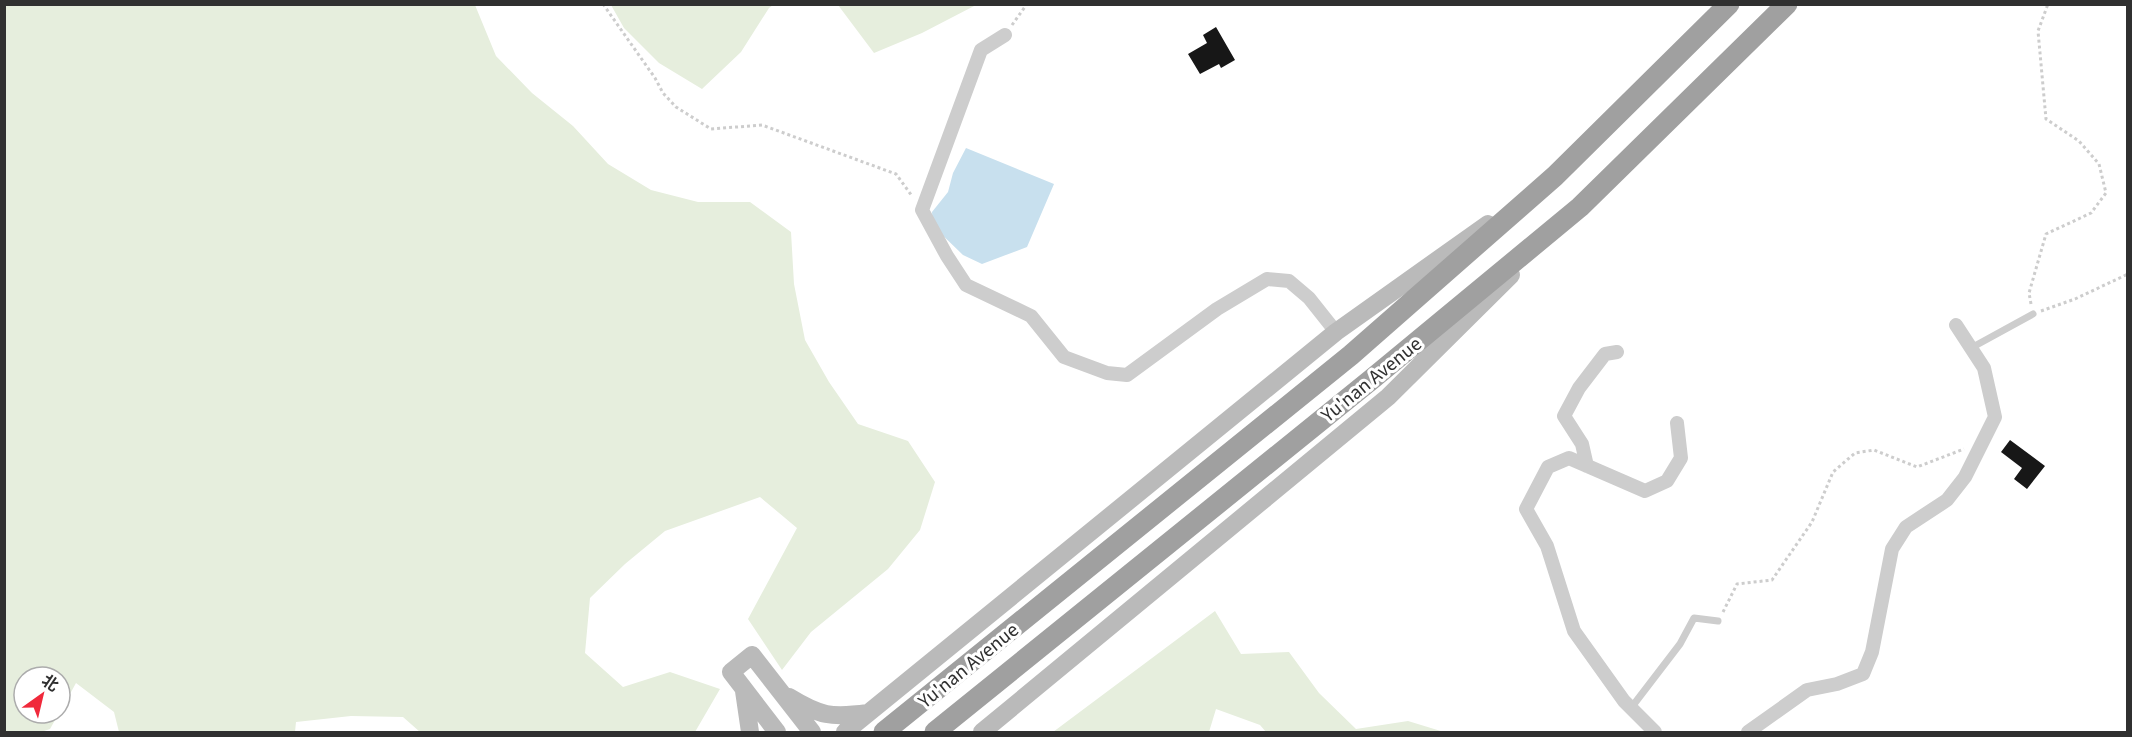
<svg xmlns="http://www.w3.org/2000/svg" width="2132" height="737" font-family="'Source Sans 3','Noto Sans SC',sans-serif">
  <rect width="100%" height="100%" fill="#fff"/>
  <path fill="#e6eedd" d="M4 5H475L496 56 532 93 573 126 608 164 651 190 698 202H750L791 232 794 284 805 340 829 382 858 424 908 441 935 482 920 530 888 569 811 632 782 670 748 619 797 528 760 497 665 531 625 564 590 598 585 653 623 687 670 672 720 689 695 732H420L403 717 351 716 296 722 295 732H119L114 712 76 683 60 712V677H24V713H59L50 729 41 732H5Z
    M611 5H773L769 8 741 52 702 89 659 63 624 28Z
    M838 5H976L922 33 874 53Z
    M1215 611 1241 654 1289 652 1319 693 1356 729 1408 721 1444 732H1266L1260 725 1216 709 1209 732H1053Z"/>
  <path fill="#c8e0ee" d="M966 148 1054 184 1027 247 982 264 963 255 933 226 932 212 948 192 953 173Z"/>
  <path fill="#171717" d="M1216 27 1235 60 1221 68 1219 64 1200 74 1188 54 1207 43 1203 35Z
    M2010 440 2045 466 2027 489 2014 479 2022 468 2001 452Z"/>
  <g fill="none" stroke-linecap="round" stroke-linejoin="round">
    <path stroke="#cdcdcd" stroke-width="3" stroke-dasharray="3 3" stroke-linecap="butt" d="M603 4 655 78 663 93 676 107 711 129 762 125 896 174 912 196
      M1012 25 1027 4
      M2031 304 2029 293 2046 234 2091 213 2106 193 2099 164 2079 141 2046 119 2038 31 2048 4
      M2041 311 2075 299 2128 274
      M1723 612 1737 584 1772 580 1812 522 1833 472 1855 453 1874 450 1917 467 1964 449"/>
    <path stroke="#cdcdcd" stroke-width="7" d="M1971 348 2033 314
      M1631 708 1680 644 1694 618 1718 621"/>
    <path stroke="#cdcdcd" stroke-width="14" d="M1005 35 981 50 922 210 947 256 966 285 1031 316 1064 357 1107 373 1127 375 1217 309 1267 279 1289 281 1309 298 1336 332
      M1587 466 1582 444 1564 416 1579 388 1605 354 1617 352
      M1655 732 1624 701 1574 631 1547 546 1526 509 1548 467 1569 458 1645 491 1667 481 1681 458 1677 423
      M1748 732 1807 690 1837 684 1863 674 1872 652 1892 549 1906 527 1947 500 1965 477 1995 417 1984 368 1956 325"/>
    <path stroke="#bababa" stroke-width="18" d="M744 691 750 732
      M789 697C820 716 831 718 868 713
      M777 732 731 672 752 655 812 732
      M845 732 1336 332 1488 224
      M982 732 1388 397 1511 275"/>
    <path stroke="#a0a0a0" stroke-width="21" d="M884 732 1351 355 1555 176 1729 4
      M935 732 1372 379 1580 207 1787 4"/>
  </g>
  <g text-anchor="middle" stroke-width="6" stroke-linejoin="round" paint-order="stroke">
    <g font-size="20" fill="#303030" stroke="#fff">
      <text transform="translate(1371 379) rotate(-39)" y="7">Yu'nan Avenue</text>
      <text transform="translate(968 665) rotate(-39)" y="7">Yu'nan Avenue</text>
    </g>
  </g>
  <rect width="2132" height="737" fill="none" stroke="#303030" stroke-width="12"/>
  <g transform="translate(42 695) rotate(34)"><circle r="28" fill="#ffffff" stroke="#acacac" stroke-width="1.5"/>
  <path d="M0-4.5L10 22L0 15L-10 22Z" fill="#f0293b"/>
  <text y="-9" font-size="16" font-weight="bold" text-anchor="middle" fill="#303030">北</text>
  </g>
</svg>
